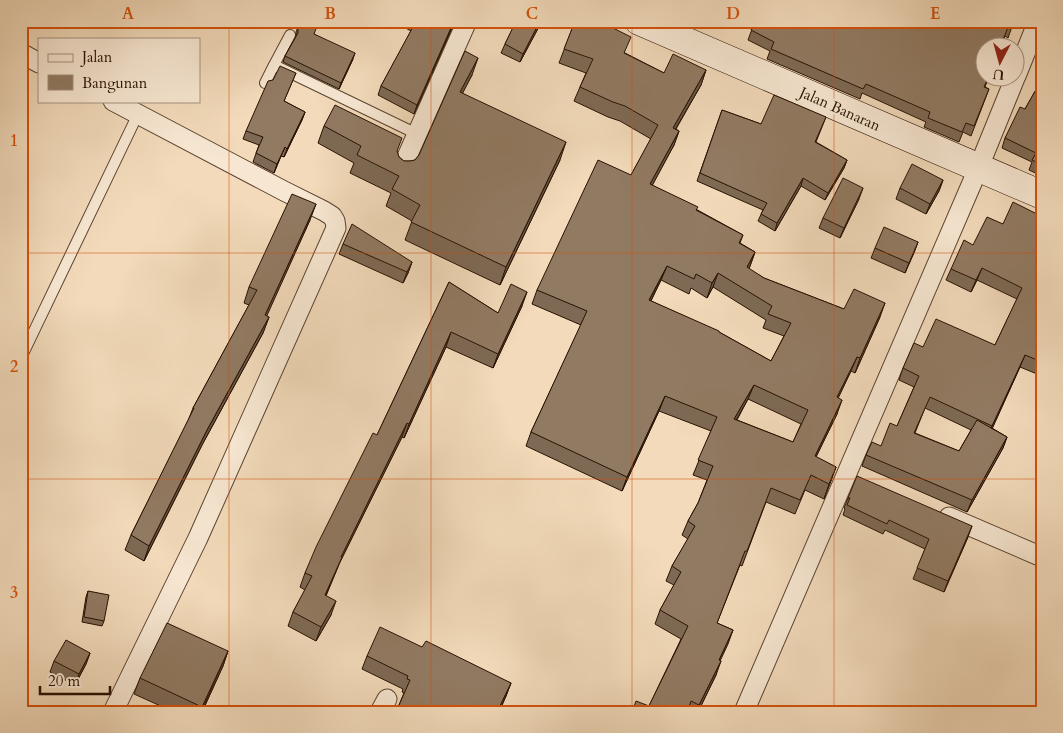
<svg xmlns="http://www.w3.org/2000/svg" width="1063" height="733" font-family="Cardo,serif">
  <rect width="100%" height="100%" fill="#f2daba"/>
  <filter id="stains"><feTurbulence type="fractalNoise" baseFrequency=".004" numOctaves="4"/><feColorMatrix values="0 0 0 0 .2 0 0 0 0 .09 0 0 0 0 .02 0 0 0 .5 -.17"/></filter>
  <radialGradient id="worn" r=".72"><stop offset=".6" stop-color="#630" stop-opacity="0"/><stop offset="1" stop-color="#630" stop-opacity=".3"/></radialGradient>
  <g fill="none" stroke-linecap="round" stroke-linejoin="round">
    <g stroke="#5a4330" stroke-width="12">
      <path id="lane" d="M290 35 274 65 417 134
        M265 83 274 65
        M21 358 138 114"/>
    </g>
    <g stroke="#5a4330" stroke-width="21">
      <path id="street" d="M21 53 39 63
        M1016 76 1038 21
        M113 101 284 191 324 211 332 216 335 221 336 228 198 538 113 712
        M402 168 467 21
        M949 517 1042 557
        M380 712 387 699
        M744 712 978 169 1015 78"/>
    </g>
    <g stroke="#281102" stroke-width="29">
      <path id="secondary" d="M639 21 1042 195"/>
    </g>
    <use href="#lane" stroke="#f7e7d2" stroke-width="10"/>
    <use href="#street" stroke="#f7e7d2" stroke-width="19"/>
    <use href="#secondary" stroke="#f7e7d2" stroke-width="28"/>
  </g>
  <path fill="#7d6954" stroke="#281102" fill-rule="evenodd" d="M393 21H455L414 114 378 95 381 86 411 31Z
    M497 21H542L520 62 501 53 505 44 513 28Z
    M575 21 625 53 664 73 706 70 701 85 676 129 679 131 674 145 652 185 743 235 740 243 755 252 749 269 764 278 844 309 880 317 855 373 851 371 838 398 837 414 816 457 836 467 824 499 805 490 795 514 766 502 742 566 740 565 717 623 733 630 720 660 716 675 698 712H632L649 706 681 639 655 624 660 610 674 585 666 581 672 566 688 539 682 535 688 521 698 503 707 480 693 475 711 431 659 411 622 491 526 446 531 432 581 325 532 304 537 290 631 175 651 139 620 121 608 117 574 101 586 73 559 63ZM661 280 689 294 691 288 707 298 713 287 766 320 763 328 784 336 771 361 719 332 651 301ZM748 399 801 424 793 442 737 420Z
    M755 21H1014L1008 38 1005 36 985 87 989 89 971 136 963 132 959 142 924 127 926 122 862 93 860 99 767 59 770 51 748 40Z
    M298 27 314 34 353 59 339 89 283 62 285 56 296 36V32Z
    M1042 50V60L1039 58Z
    M296 73 284 101 305 112 302 120 284 157 281 156 274 173 253 162 259 145 243 139 246 131Z
    M472 75 462 93 560 160 500 285 405 240 412 221 386 206 391 193 350 173 354 163 318 143 324 126 397 151 399 157 404 161H410L415 160 419 155Z
    M1042 79V176L1029 170 1032 162 1002 148 1005 138 1025 109Z
    M722 110 761 124 826 117 816 142 847 160 844 168 825 200 801 186 775 231 758 221 763 210 697 181Z
    M943 180 939 191 926 214 896 199 900 188Z
    M859 199 840 238 819 228 823 218Z
    M1042 212V376L1020 367 992 428 1007 437 1003 448 967 512 862 466 866 455 881 446 897 426 914 387 899 380 903 368 923 347 995 345 1017 299 977 280 971 292 946 280 951 269 973 245 1003 224 1035 213ZM925 408 971 430 959 451 915 433Z
    M310 220 266 316 269 317 263 333 202 445 144 561 125 550 131 535 188 421 193 408 249 305 244 303 249 287Z
    M918 242 905 273 871 258 875 248Z
    M343 244 412 262 408 273 403 283 339 254Z
    M449 282 498 313 522 306 493 368 446 347 404 438 402 437 340 562 326 596 331 615 316 641 288 626 293 612 305 590 300 587 305 573 377 435Z
    M848 498 968 537 944 592 913 579 925 549 885 530 883 534 843 515 845 509 844 508Z
    M88 591 104 621 102 626 82 622 86 597Z
    M422 647 511 683 506 696 499 712H396L404 693 402 692 403 689 362 669 367 656Z
    M228 651 223 666 202 712H174L134 694 140 678Z
    M90 653 86 664 75 685 50 672 54 661Z"/>
  <path fill="#665545" stroke="#281102" d="M454 21H455L414 114 417 105Z
    M540 21H542L520 62 523 54Z
    M355 53 353 59 339 89 341 83Z
    M478 58 472 75 454 110 460 92Z
    M706 70 701 85 668 142 673 128Z
    M305 112 302 120 284 157 287 149Z
    M679 131 674 145 645 199 650 184Z
    M566 142 560 160 500 285 506 267Z
    M285 147 281 156 274 173 277 164Z
    M847 160 844 168 825 200 828 193Z
    M803 178 801 186 775 231 777 223Z
    M943 180 939 191 926 214 930 204Z
    M863 188 859 199 840 238 844 228Z
    M316 204 310 220 260 331 265 315Z
    M918 242 914 253 905 273 909 263Z
    M755 252 750 266 742 282 747 267Z
    M412 262 408 273 403 283 407 272Z
    M667 266 661 280 644 314 649 300Z
    M982 268 977 280 971 292 976 280Z
    M718 273 713 287 707 298 712 283Z
    M527 292 522 306 493 368 498 354Z
    M885 303 880 317 855 373 860 358Z
    M269 317 263 333 202 445 144 561 149 546 207 430Z
    M451 332 446 347 404 438 409 424Z
    M1025 355 1020 367 988 438 992 426Z
    M857 357 851 371 832 411 837 397Z
    M754 385 748 399 729 433 734 419Z
    M665 396 659 411 622 491 627 477Z
    M842 400 837 414 809 471 815 456Z
    M407 423 402 437 340 562 320 609 341 557Z
    M1007 437 1003 448 967 512 972 500Z
    M836 467 831 481 824 499 829 484Z
    M972 526 968 537 944 592 948 581Z
    M336 601 331 615 316 641 321 627Z
    M733 630 728 644 714 674 719 660Z
    M228 651 223 666 202 712H201Z
    M90 653 86 664 75 685 79 674Z
    M721 661 716 675 698 712H696L699 705Z
    M511 683 506 696 499 712H497Z"/>
  <path fill="#917a62" stroke="#281102" fill-rule="evenodd" d="M301 21H307L317 26 314 34 355 53 341 83 285 56 298 33V27Z
    M413 21H454L417 105 381 86 415 23Z
    M516 21H540L523 54 505 44Z
    M575 21H596L608 28 609 26 631 37 624 53 664 73 673 54 706 70 673 128 679 131 650 184 698 207 696 210 743 235 739 243 755 252 747 267 764 278 844 309 854 289 885 303 860 358 857 357 837 397 842 400 815 456 836 467 829 484 811 475 800 500 771 488 747 551H745L717 623 733 630 719 660 721 661 699 705 691 701 687 712H632L636 701 649 706 688 626 660 610 681 572 672 566 695 526 688 521 698 503 713 466 698 460 717 417 665 396 627 477 531 432 587 311 537 290 598 160 631 175 658 125 625 106 613 102 580 87 593 59 564 49ZM667 266 694 279 696 274 712 283 718 273 772 306 768 314 791 323 771 361 719 332V331L649 300ZM754 385 808 410 793 442 734 419Z
    M755 21H1014L1012 28 1008 27 1000 48H986V78H988L984 87 989 89 974 126 966 123 962 132 928 118 930 112 866 84 863 89 771 49 774 42 751 30Z
    M465 51 478 58 460 92 566 142 506 267 411 222 420 205 392 189 399 176 357 155 361 146 324 126 335 105 402 138 397 151 399 157 404 161H410L415 160 419 155Z
    M280 66 296 73 284 101 305 112 287 149 285 147 277 164 256 153 263 137 246 131 268 81 273 80Z
    M1042 79V165L1032 160 1036 153 1005 138 1020 107 1025 109Z
    M774 95 826 117 815 142 847 160 828 193 803 178 777 223 761 214 767 203 700 173 722 110 761 124Z
    M912 164 943 180 930 204 900 188Z
    M843 178 863 188 844 228 823 218Z
    M292 194 316 204 265 315 269 317 207 430 149 546 131 535 194 408H193L257 290 249 287Z
    M1013 202 1035 213 1037 209 1042 212V362L1025 355 992 426 930 397 914 433 959 451 977 420 1007 437 972 500 866 455 872 442 881 446 890 423 897 426 919 376 903 368 914 343 923 347 936 319 995 345 1022 288 982 268 976 280 951 269 964 240 973 245 987 217 1003 224Z
    M352 224 412 262 407 272 343 244Z
    M884 227 918 242 909 263 875 248Z
    M449 282 498 313 511 284 527 292 498 354 451 332 409 424 407 423 341 557H342L325 595 336 601 321 627 293 612 312 576 305 573 316 547 373 433 377 435Z
    M857 476 972 526 948 581 917 568 929 539 889 520 887 524 847 505 850 498H848Z
    M88 591 109 595 104 621 84 617Z
    M167 623 228 651 202 707 140 678Z
    M380 627 422 647 426 641 511 683 497 712H396L410 680 407 679 408 676 367 656Z
    M66 640 90 653 79 674 54 661Z"/>
  <path fill="none" stroke="#d5520b" stroke-width="1" stroke-opacity="0.55" d="M229 21V712M431 21V712M632 21V712M834 21V712M21 253H1042M21 479H1042"/>
  <g text-anchor="middle" stroke-width="4.5" stroke-linejoin="round" paint-order="stroke">
    <g font-size="15" fill="#281102" stroke="#f7e7d2">
      <text transform="translate(840 109) rotate(24)" y="5">Jalan Banaran</text>
    </g>
  </g>
  <rect width="1063" height="733" fill="none" stroke="#f2daba" stroke-width="55"/>
  <rect x="38" y="38" width="162" height="65" fill="#f7e7d2" stroke="#a4917f"/>
  <rect x="48" y="54" width="25" height="8" fill="#f7e7d2" stroke="#a4917f"/>
  <text x="82" y="62" font-size="15" fill="#281102">Jalan</text>
  <rect x="48" y="75" width="25" height="15" fill="#917a62" stroke="#a4917f"/>
  <text x="82" y="88" font-size="15" fill="#281102">Bangunan</text>
  <g transform="translate(1000 62) rotate(186)"><circle r="24" fill="#f7e7d2" stroke="#a4917f"/>
  <path d="M0-4L9 19L0 12L-9 19Z" fill="#8f2418"/>
  <text y="-8" font-size="14" font-weight="bold" text-anchor="middle" fill="#281102">U</text>
  </g>
  <path d="M40 686v8h70v-8" fill="none" stroke="#281102" stroke-width="2.5"/>
  <text x="48" y="686" font-size="15" fill="#281102" stroke="#f7e7d2" stroke-width="4" paint-order="stroke">20 m</text>
  <rect x="28" y="28" width="1008" height="678" fill="none" stroke="#d5520b" stroke-width="2"/>
  <g font-size="16" text-anchor="middle" font-weight="bold" fill="#d5520b">
    <text x="128" y="19">A</text>
    <text x="330" y="19">B</text>
    <text x="532" y="19">C</text>
    <text x="733" y="19">D</text>
    <text x="935" y="19">E</text>
    <text x="14" y="146">1</text>
    <text x="14" y="372">2</text>
    <text x="14" y="598">3</text>
  </g>
  <rect width="100%" height="100%" filter="url(#stains)"/>
  <rect width="100%" height="100%" fill="url(#worn)"/>
</svg>
